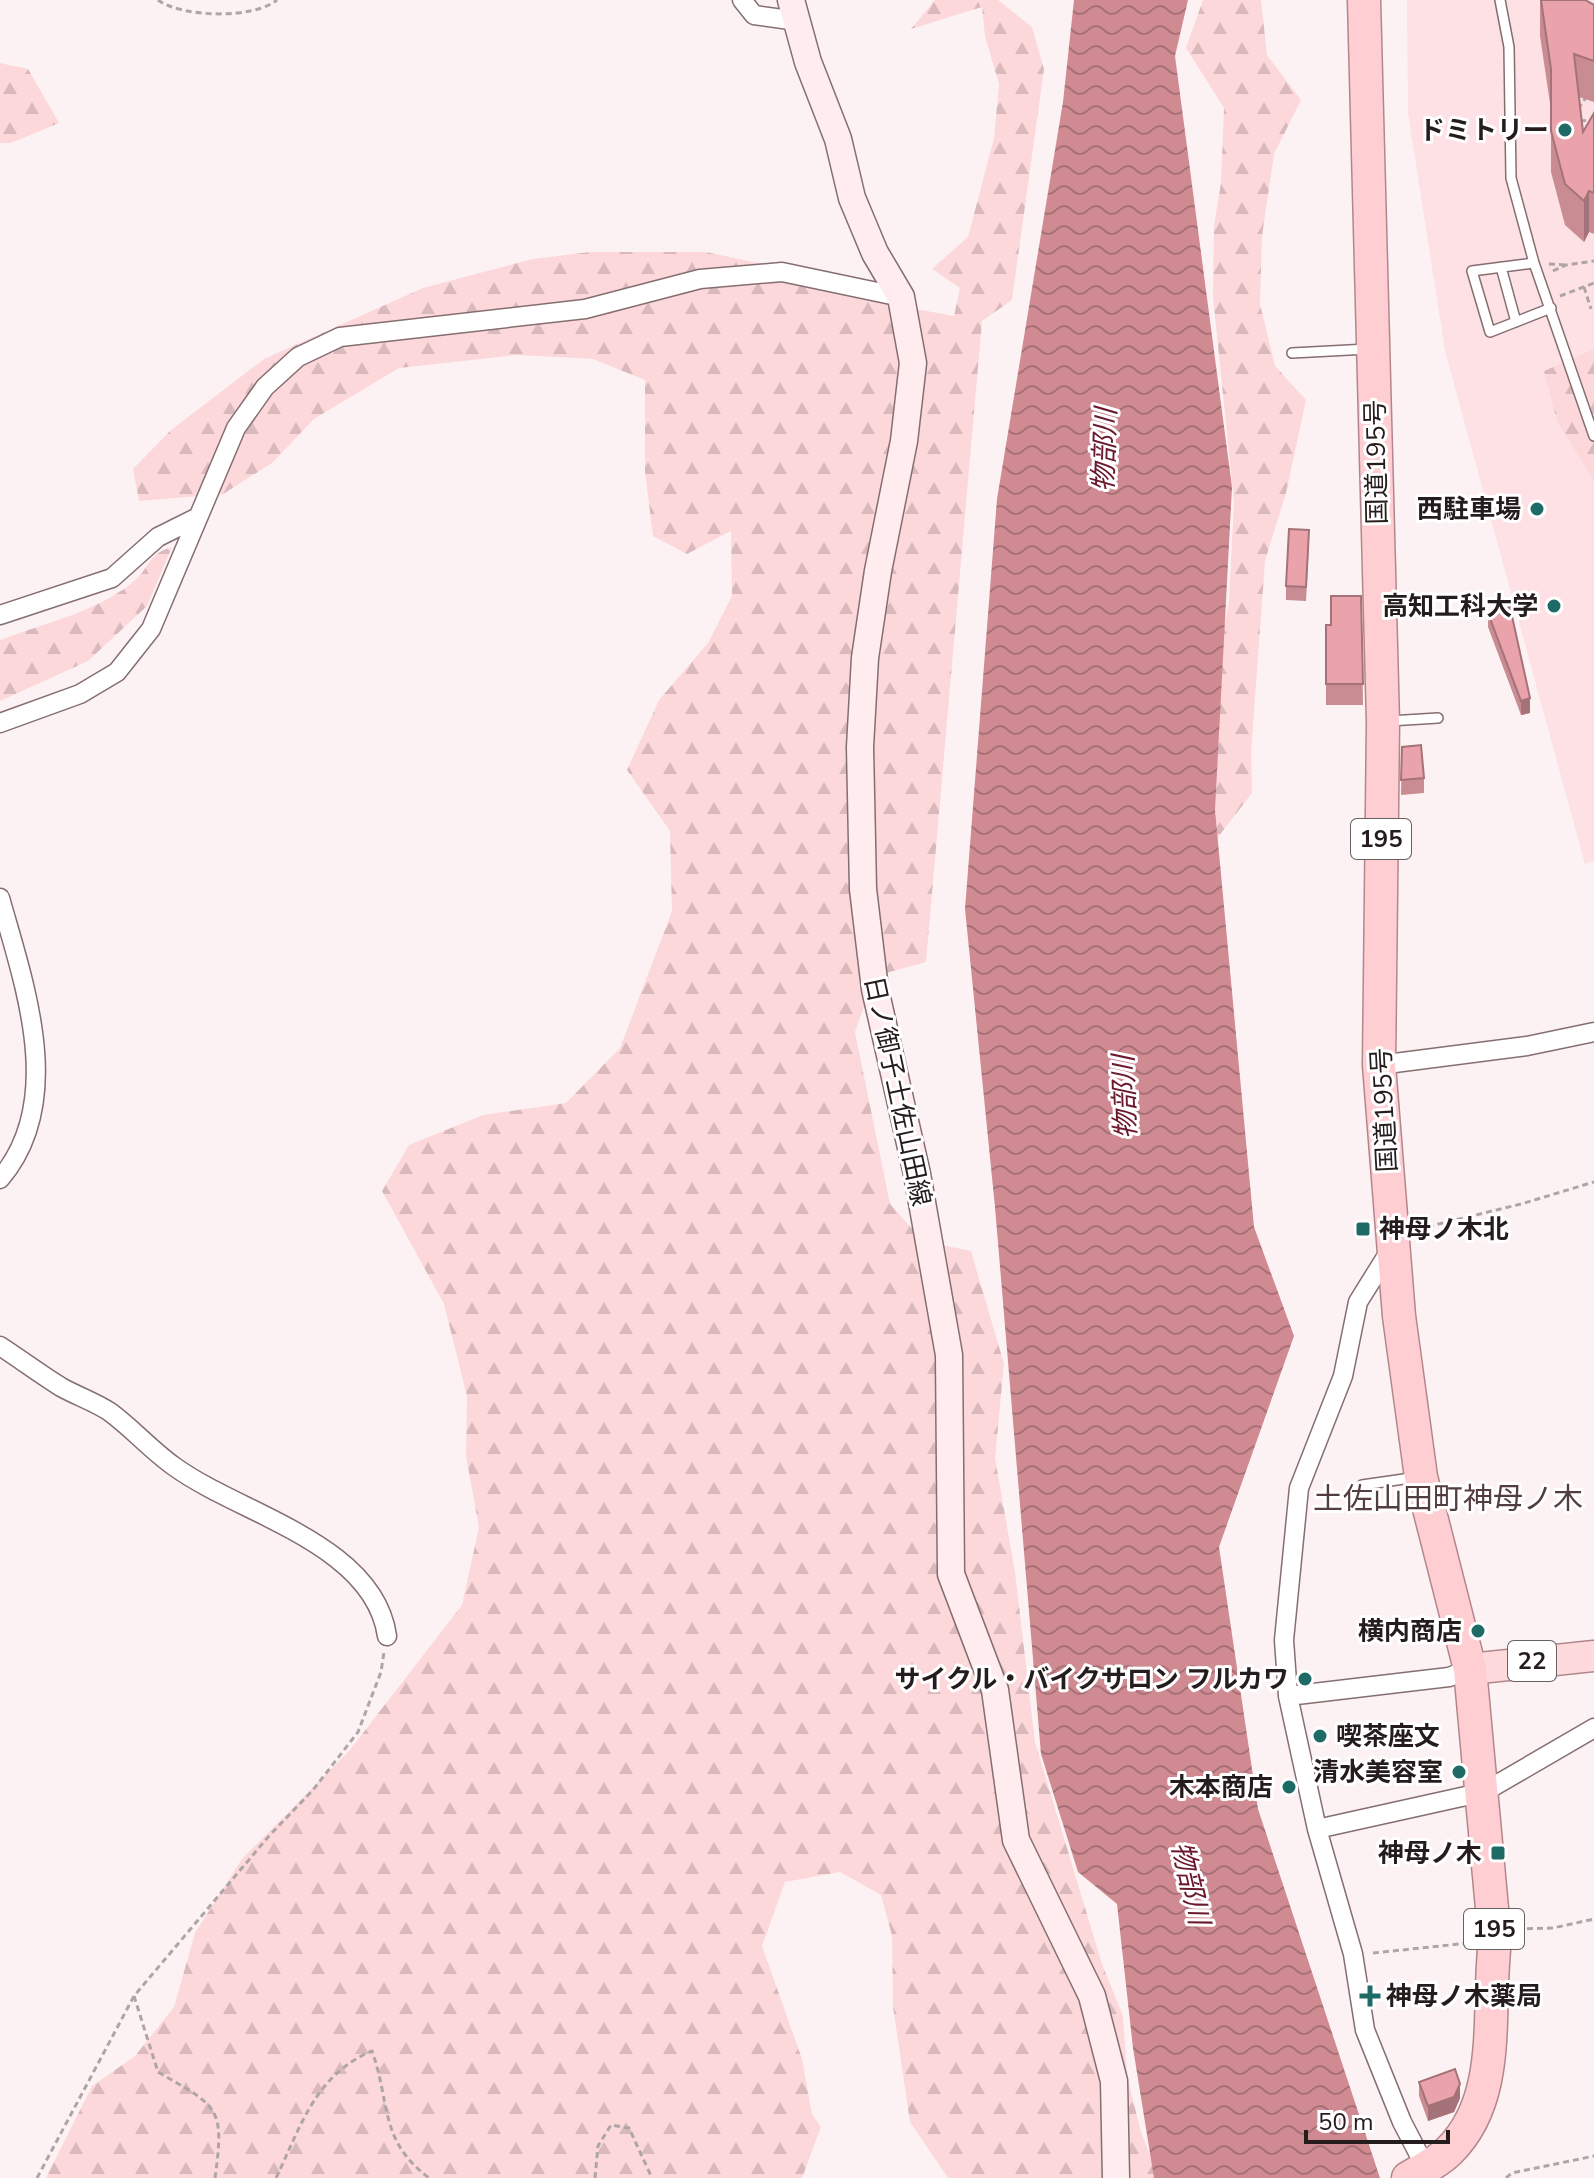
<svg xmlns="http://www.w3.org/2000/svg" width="1594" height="2178" font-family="'Nunito Sans','Noto Sans JP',sans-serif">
  <defs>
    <pattern id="forest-firs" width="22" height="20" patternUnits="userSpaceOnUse" patternTransform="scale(2)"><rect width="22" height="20" fill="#fdd8db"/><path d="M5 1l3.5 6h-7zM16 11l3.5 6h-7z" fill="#d9b9bc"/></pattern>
    <pattern id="water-waves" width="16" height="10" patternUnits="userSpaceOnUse" patternTransform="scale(2)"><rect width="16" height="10" fill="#cf8a92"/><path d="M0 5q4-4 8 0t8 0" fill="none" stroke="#a87077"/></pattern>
  </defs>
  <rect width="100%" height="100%" fill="#fdf2f3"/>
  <path fill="#fde1e4" d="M1407 0H1594V861L1585 864 1445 351 1408 113Z"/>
  <path fill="url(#forest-firs)" d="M935 0H998L1032 27 1044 69 1012 300 982 321 926 962 875 976 855 1032 890 1204 923 1241 971 1251 1004 1364 995 1458 1015 1572 1035 1742 1102 1964 1123 2016 1127 2076 1141 2132 1159 2178H948L910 2122 893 2007 892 1936 881 1895 840 1872 785 1882 762 1946 802 2059 812 2114 821 2127 802 2178H46L92 2086 135 2056 174 2007 195 1933 242 1859 349 1751 462 1605 479 1527 466 1456 467 1396 444 1304 382 1191 409 1145 483 1115 566 1103 620 1048 672 911 670 831 627 770 659 700 708 643 732 596 731 531 687 554 653 536 645 472V380L593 359 518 355 399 368 314 419 272 463 223 494 139 501 133 469 171 430 264 359 423 288 533 259 590 252H706L763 264 900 306 954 316 960 288 932 269 968 237 994 138 999 84 985 36 982 7 911 29Z
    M1203 0H1261L1267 55 1301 100 1274 154 1262 236 1260 304 1275 366 1306 400 1286 493 1265 561 1251 752 1252 793 1215 841 1203 789 1214 683 1229 601 1234 502 1213 297 1214 225 1221 183 1224 108 1186 48Z
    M0 63 28 69 59 123 11 143H0Z
    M1594 349V481L1557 421 1544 371Z
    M172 547 147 606 88 661 0 701V640C44 623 94 613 132 583 150 569 147 554 172 547Z"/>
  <path fill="url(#water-waves)" d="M1074 0H1188L1175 56 1232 487 1215 810 1254 1227 1294 1336 1219 1547 1258 1809 1380 2178H1154L1133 2048 1117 1904 1078 1872 1041 1754 995 1207 965 909 997 499 1063 102Z"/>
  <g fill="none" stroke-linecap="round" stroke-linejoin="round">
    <g stroke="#856e70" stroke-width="12">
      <path id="service" d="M1500 0 1509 47 1511 178 1534 263 1594 436
        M1534 263 1472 271 1490 332 1551 308
        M1501 267 1516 322
        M1292 353 1368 349
        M1389 721 1438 718
        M1362 1485 1418 1477"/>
    </g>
    <g stroke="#856e70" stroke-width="21">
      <path id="minor" d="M742 0 754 15 797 21
        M0 615 112 578 158 537 198 517
        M0 723 80 694 117 672 151 629 236 428 265 387 298 357 340 337 585 309 700 279 782 272 901 297
        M0 898C24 984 67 1101 0 1179
        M1379 1065 1527 1046 1594 1032
        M1391 1249 1358 1302 1343 1376 1299 1488 1284 1640 1288 1696 1317 1829 1353 1954 1365 2030 1402 2122 1426 2168
        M0 1346C20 1359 40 1374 61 1387 77 1396 95 1402 110 1412 133 1429 152 1451 175 1467 240 1514 374 1544 387 1636
        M1288 1696 1449 1677 1470 1669
        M1317 1829 1484 1792 1594 1728"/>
    </g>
    <g stroke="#856e70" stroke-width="29">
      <path id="secondary" d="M791 0 808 62 838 139 852 198 875 253 901 297 913 363 904 441 878 571 865 658 860 747 863 889 875 989 917 1174 949 1355 951 1574 995 1690 1016 1840 1092 1996 1114 2081 1116 2178"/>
    </g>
    <g stroke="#b2878c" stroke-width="33">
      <path id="primary" d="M1470 1669 1594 1656"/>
    </g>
    <g stroke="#b2878c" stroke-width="35">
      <path id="trunk" d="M1364 0 1383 722 1379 1065 1399 1316 1421 1477 1470 1669 1495 1941C1486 2010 1504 2097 1449 2151 1437 2163 1421 2170 1408 2178"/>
    </g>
    <path stroke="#afa5a6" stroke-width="3" stroke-dasharray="6 4" stroke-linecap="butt" d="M158 0C183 18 254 19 277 0
      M1578 109 1587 96
      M1580 121 1594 120
      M1549 264 1566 265
      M1553 271 1566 265 1594 261
      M1584 287 1591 309
      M1560 296 1594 283
      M1418 1229 1521 1204 1594 1182
      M1517 1929 1553 1928 1594 1919
      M1373 1953 1469 1943
      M134 1996 158 2072C218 2107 225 2106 215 2178
      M37 2178 134 1996 269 1836 313 1790 358 1732 381 1672 384 1652
      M276 2178C301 2126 315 2075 372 2051 391 2105 379 2140 429 2178
      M595 2178 598 2146 611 2125 629 2128 652 2178
      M1506 2178 1512 2173 1594 2156"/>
    <use href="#service" stroke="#fff" stroke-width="9"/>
    <use href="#minor" stroke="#fff" stroke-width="18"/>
    <use href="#secondary" stroke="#ffecee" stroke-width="26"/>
    <use href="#primary" stroke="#fedadd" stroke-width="30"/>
    <use href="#trunk" stroke="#feced2" stroke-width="32"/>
  </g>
  <path fill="#c98c93" d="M1540 0H1585L1594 5V102L1579 97 1583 132 1594 113V234L1589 232 1584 242 1565 225 1551 172V110L1540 36Z
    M1309 544 1306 601 1286 600V586Z
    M1361 596 1363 705H1326V625H1331Z
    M1488 613 1530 713 1521 715 1488 627Z
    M1402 747 1424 778V793L1401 795Z
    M1419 2082 1460 2098 1454 2112 1428 2121 1419 2096Z"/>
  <path fill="#a47278" d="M1589 191V232L1584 242V201Z
    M1530 698V713L1521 715V701Z
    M1460 2084V2098L1454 2112 1428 2121V2106Z"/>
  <path fill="#eaa3ab" stroke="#a47278" stroke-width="2" d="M1541 0H1585L1594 5V61L1574 54 1583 132 1594 113V193L1589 191 1584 201 1565 184 1551 131V69Z
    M1289 529 1309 530 1306 587 1286 586Z
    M1331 596H1361L1363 684H1326V625H1331Z
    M1510 607 1530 698 1521 701 1488 613Z
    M1421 745 1424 778 1401 780 1402 747Z
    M1455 2069 1460 2084 1454 2097 1428 2106 1419 2082Z"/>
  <g fill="#1e6a67" stroke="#fff" stroke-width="3">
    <circle cx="1565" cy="130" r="8"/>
    <circle cx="1537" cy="509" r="8"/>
    <circle cx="1554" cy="606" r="8"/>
    <rect x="1355" y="1221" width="16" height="16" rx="4"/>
    <circle cx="1478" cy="1631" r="8"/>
    <circle cx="1305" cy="1679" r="8"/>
    <circle cx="1320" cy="1736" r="8"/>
    <circle cx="1459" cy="1772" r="8"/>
    <circle cx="1289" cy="1787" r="8"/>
    <rect x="1490" y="1845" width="16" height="16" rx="4"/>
    <path d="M1366 1984h8v8h8v8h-8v8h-8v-8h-8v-8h8z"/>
  </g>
  <g text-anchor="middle" stroke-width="6" stroke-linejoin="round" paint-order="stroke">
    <g fill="#fff" stroke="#666061" stroke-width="2">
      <rect x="1351" y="819" width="60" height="40" rx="6"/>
      <rect x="1508" y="1641" width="48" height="40" rx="6"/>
      <rect x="1464" y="1909" width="60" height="40" rx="6"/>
    </g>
    <g font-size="24" font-weight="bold" fill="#251c1d">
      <text x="1381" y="847">195</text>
      <text x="1532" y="1669">22</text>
      <text x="1494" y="1937">195</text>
    </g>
    <g font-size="26" font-weight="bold" fill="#251c1d" stroke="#fff" text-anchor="end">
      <text x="1549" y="139">ドミトリー</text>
      <text x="1521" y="518">西駐車場</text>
      <text x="1538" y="615">高知工科大学</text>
      <text x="1379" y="1238" text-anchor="start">神母ノ木北</text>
      <text x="1462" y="1640">横内商店</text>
      <text x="1289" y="1688">サイクル・バイクサロン フルカワ</text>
      <text x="1336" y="1745" text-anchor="start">喫茶座文</text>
      <text x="1443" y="1781">清水美容室</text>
      <text x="1273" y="1796">木本商店</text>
      <text x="1482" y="1862">神母ノ木</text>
      <text x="1386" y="2005" text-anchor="start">神母ノ木薬局</text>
    </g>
    <g font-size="26" fill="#251c1d" stroke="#fff">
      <text transform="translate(1376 462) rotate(-91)" y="9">国道195号</text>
      <text transform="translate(898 1091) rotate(78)" y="9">日ノ御子土佐山田線</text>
      <text transform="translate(1384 1110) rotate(-93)" y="9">国道195号</text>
    </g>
    <g font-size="28" font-style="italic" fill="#6b182c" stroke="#fff">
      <text transform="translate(1104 450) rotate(-88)" y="10">物部川</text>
      <text transform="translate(1124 1097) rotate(-92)" y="10">物部川</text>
      <text transform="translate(1191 1883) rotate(77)" y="10">物部川</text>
    </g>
    <g font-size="30" fill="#523d3f" stroke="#fff">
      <text x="1448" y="1509">土佐山田町神母ノ木</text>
    </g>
  </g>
  <path d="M1306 2130v12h142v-12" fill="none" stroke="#251c1d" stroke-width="4"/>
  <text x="1318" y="2130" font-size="24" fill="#251c1d" stroke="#ffffff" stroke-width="6" paint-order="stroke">50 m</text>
</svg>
